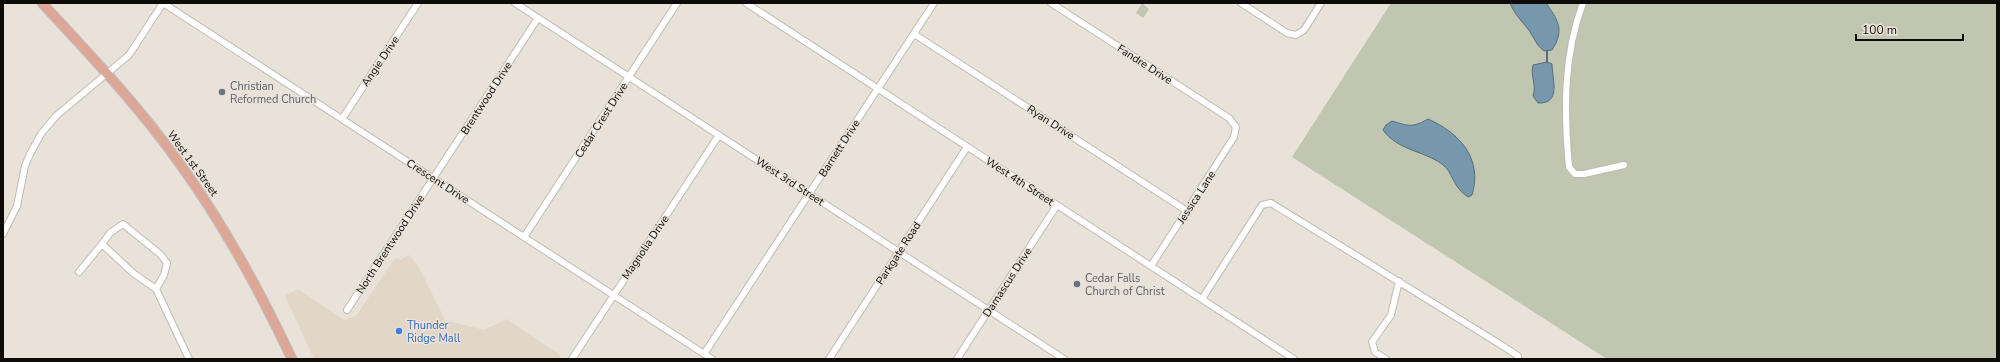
<svg xmlns="http://www.w3.org/2000/svg" width="2000" height="362" font-family="'Nunito Sans',sans-serif">
  <rect width="100%" height="100%" fill="#e9e2d9"/>
  <path fill="#e2d6c7" d="M409 255 418 265 445 320 484 330 507 319 561 356 559 359H314L285 296 298 289 344 320 356 316 395 258 400 260Z"/>
  <path fill="#c0c6b0" d="M1142 3 1149 9 1143 18 1136 13Z
    M1391 3H1997V359H1607L1292 157Z"/>
  <path fill="#7797ad" stroke="#586d7c" d="M1510 3H1546C1558 20 1565 30 1552 50L1544 51C1536 45 1534 37 1528 29 1520 19 1515 15 1510 3Z
    M1547 62 1552 64C1552 79 1562 104 1538 103L1533 96C1537 85 1530 76 1533 65Z
    M1428 119C1460 133 1483 159 1472 195L1468 197C1452 187 1454 173 1442 164 1424 151 1397 150 1383 130L1386 125 1392 121C1409 126 1412 128 1428 119Z"/>
  <g fill="none" stroke-linecap="round" stroke-linejoin="round">
    <path stroke="#586d7c" stroke-width="2" d="M1547 62V51"/>
    <g stroke="#c1bab2" stroke-width="8">
      <path id="street" d="M163 3 712 359
        M515 3 1064 359
        M746 3 1294 359
        M1051 3 1229 118 1236 127 1234 137 1151 266
        M1241 3 1287 33 1296 35 1304 30 1321 3
        M1583 3C1563 56 1564 112 1569 167L1575 174H1584L1624 165
        M914 34 1187 211
        M342 119 418 3
        M3 234 17 206 25 166 30 154 41 134 56 116 129 55 163 3
        M524 237 677 3
        M79 272 102 244
        M156 289 164 275 167 263 160 254 123 224 110 233 102 244 133 273 156 289 189 359
        M1202 299 1262 205 1271 203 1503 346 1518 356V359
        M347 310 538 18
        M704 354 934 3
        M572 359 719 135
        M829 359 967 147
        M957 359 1057 205
        M1386 359 1375 352 1372 342 1391 315 1399 281"/>
    </g>
    <g stroke="#c0c0bf" stroke-width="11">
      <path id="primary" d="M42 3C90 55 139 106 180 164 224 225 260 291 292 359"/>
    </g>
    <use href="#street" stroke="#fff" stroke-width="6"/>
    <use href="#primary" stroke="#dda798" stroke-width="9"/>
  </g>
  <g fill="#6b7280" stroke="#e9e2d9" stroke-width="1.5">
    <circle cx="222" cy="92" r="4"/>
    <circle cx="1077" cy="284" r="4"/>
  </g>
  <circle fill="#3f7fe0" stroke="#e9e2d9" stroke-width="1.5" cx="399" cy="331" r="4"/>
  <g text-anchor="middle" stroke-width="3" stroke-linejoin="round" paint-order="stroke">
    <g font-size="11" fill="#0e0c09" stroke="#e9e2d9">
      <text transform="translate(380 61) rotate(-56)" y="4">Angie Drive</text>
      <text transform="translate(1145 64) rotate(33)" y="4">Fandre Drive</text>
      <text transform="translate(486 98) rotate(-57)" y="4">Brentwood Drive</text>
      <text transform="translate(601 120) rotate(-57)" y="4">Cedar Crest Drive</text>
      <text transform="translate(1051 122) rotate(33)" y="4">Ryan Drive</text>
      <text transform="translate(839 148) rotate(-57)" y="4">Barnett Drive</text>
      <text transform="translate(193 163) rotate(54)" y="4">West 1st Street</text>
      <text transform="translate(438 181) rotate(33)" y="4">Crescent Drive</text>
      <text transform="translate(790 181) rotate(33)" y="4">West 3rd Street</text>
      <text transform="translate(1020 181) rotate(33)" y="4">West 4th Street</text>
      <text transform="translate(1196 197) rotate(-57)" y="4">Jessica Lane</text>
      <text transform="translate(390 244) rotate(-57)" y="4">North Brentwood Drive</text>
      <text transform="translate(645 247) rotate(-56)" y="4">Magnolia Drive</text>
      <text transform="translate(898 253) rotate(-57)" y="4">Parkgate Road</text>
      <text transform="translate(1007 282) rotate(-57)" y="4">Damascus Drive</text>
    </g>
    <g font-size="11" fill="#5b616d" stroke="#e9e2d9" text-anchor="start">
      <text x="230" y="90">Christian<tspan x="230" dy="13">Reformed Church</tspan></text>
      <text x="1085" y="282">Cedar Falls<tspan x="1085" dy="13">Church of Christ</tspan></text>
    </g>
    <g font-size="11" fill="#366cbe" stroke="#e9e2d9" text-anchor="start">
      <text x="407" y="329">Thunder<tspan x="407" dy="13">Ridge Mall</tspan></text>
    </g>
  </g>
  <rect width="2000" height="362" fill="none" stroke="#0e0c09" stroke-width="8"/>
  <path d="M1856 34v6h107v-6" fill="none" stroke="#0e0c09" stroke-width="2"/>
  <text x="1862" y="34" font-size="12" fill="#0e0c09" stroke="#e9e2d9" stroke-width="3" paint-order="stroke">100 m</text>
</svg>
